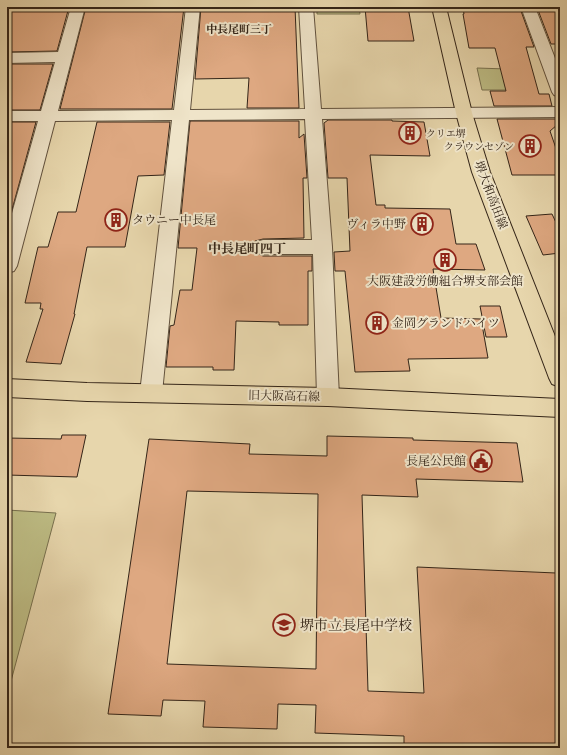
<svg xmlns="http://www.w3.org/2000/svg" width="567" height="755" font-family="'Sorts Mill Goudy','Noto Serif JP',serif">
  <rect width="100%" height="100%" fill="#e7d6ac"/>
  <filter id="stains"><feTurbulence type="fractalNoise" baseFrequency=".005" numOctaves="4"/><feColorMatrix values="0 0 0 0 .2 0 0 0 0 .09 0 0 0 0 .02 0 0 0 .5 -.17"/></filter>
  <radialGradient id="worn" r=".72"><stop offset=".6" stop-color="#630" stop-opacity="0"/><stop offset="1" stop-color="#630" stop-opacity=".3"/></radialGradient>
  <path fill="#bdbc84" stroke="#78704e" d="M317 7H359L360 14H317Z
    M477 68 507 69 506 90H482Z
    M7 510 56 513 7 696Z"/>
  <path fill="#dea881" stroke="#342518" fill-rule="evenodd" d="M7 7H69L57 51 7 52Z
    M86 7H184L172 109H60Z
    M201 7H295L299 108H247L249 78 195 79Z
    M365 7H408L414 41H368Z
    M463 7H509L511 11H521L534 47H526L539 94H549L552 106H494L490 91H506L495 48H469L463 14H464Z
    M538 10H560V44H551Z
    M7 64H53L40 110H7Z
    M497 119H556L557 125 550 131 560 160V175H512Z
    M328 120H392V121L424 122 430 156 370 155 376 205H385V208L450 209 456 244H476L485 270 433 269 441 318 481 319 488 358 408 359 410 371 355 372 345 271H335L334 252 350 251 347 178H328L324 123Z
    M190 121H299V138L304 134 307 178H303L304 238 263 239 255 241 252 248 256 253 263 256H312V271H308V325H279V322L236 321 234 370H213V367H166L170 326 174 325 180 290H192L197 248H178Z
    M7 122H36L10 217 7 216Z
    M97 122H170L164 175 138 176 125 247H87L74 314H75L61 364 26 362 43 309H40L41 303H25L38 247H48L58 212H76Z
    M552 214 560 231V253L543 255 526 216Z
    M480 306H500L507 337H486Z
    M62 435H86L77 477 7 475V438L61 439Z
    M327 436 413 438V440L517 443 523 482 416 479 418 497 362 495 368 691 424 693 417 567 556 573 560 598V748H468L404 745V736L315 733 316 705 278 704 277 729 203 727 205 701 163 700 161 716 108 714 149 439 250 444 249 454 327 456ZM187 491 318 494 316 669 167 664Z"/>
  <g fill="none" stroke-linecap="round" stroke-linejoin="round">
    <g stroke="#61513d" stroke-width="2">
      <path id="minor" d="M71 7H85L58 111 174 110 186 7H200L190 110 305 109 299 7H313L321 109 560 107V117L322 119 332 247 339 397 336 404 328 406 320 404 317 397 313 254H263L256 252 253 247 256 242 263 240H312L305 119 189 120 162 393 159 399 151 402 143 399 140 393 172 120 55 121 17 266 14 271 7 273V231L38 121H7V111H41L55 62 7 63V53L58 52Z
        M521 7H535L560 71V97L554 95 552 92Z"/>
    </g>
    <g stroke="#342518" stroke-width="2">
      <path id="primary" d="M432 7H446L472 113 490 172 560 349V387L552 384 549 378 472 172 456 113Z
        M7 379 87 383 328 388 560 399V417L328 406 87 401 7 397Z"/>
    </g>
    <use href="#minor" fill="#efe4c9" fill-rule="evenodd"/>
    <use href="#primary" fill="#e7d6ac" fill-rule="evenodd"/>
  </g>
  <defs>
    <g id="building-ring" transform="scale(1.15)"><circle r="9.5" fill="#efe4c9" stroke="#8f2418" stroke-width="1.5"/><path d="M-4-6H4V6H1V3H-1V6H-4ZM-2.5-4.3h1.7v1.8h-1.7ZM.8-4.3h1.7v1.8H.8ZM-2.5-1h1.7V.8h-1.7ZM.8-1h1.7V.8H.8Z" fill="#8f2418"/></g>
    <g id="civic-ring" transform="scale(1.15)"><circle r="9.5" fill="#efe4c9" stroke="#8f2418" stroke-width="1.5"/><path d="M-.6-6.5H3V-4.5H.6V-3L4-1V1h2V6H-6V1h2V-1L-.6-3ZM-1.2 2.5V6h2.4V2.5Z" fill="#8f2418"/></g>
    <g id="school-ring" transform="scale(1.15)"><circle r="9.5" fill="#efe4c9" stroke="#8f2418" stroke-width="1.5"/><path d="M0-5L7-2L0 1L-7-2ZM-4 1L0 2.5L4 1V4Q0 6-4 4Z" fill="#8f2418"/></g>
  </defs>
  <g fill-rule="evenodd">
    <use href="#building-ring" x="410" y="133"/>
    <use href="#building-ring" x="530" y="146"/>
    <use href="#building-ring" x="116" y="220"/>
    <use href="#building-ring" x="422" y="224"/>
    <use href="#building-ring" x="445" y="260"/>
    <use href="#building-ring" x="377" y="323"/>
    <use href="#civic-ring" x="481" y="461"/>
    <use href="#school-ring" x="284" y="625"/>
  </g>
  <g text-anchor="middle" stroke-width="4" stroke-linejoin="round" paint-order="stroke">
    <g font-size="10" fill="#342518" stroke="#efe4c9" text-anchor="start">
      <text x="426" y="137">クリエ堺</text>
      <text x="514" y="150" text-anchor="end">クラウンセゾン</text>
    </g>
    <g font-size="11" font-weight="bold" fill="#342518" stroke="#efe4c9">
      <text x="239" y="33">中長尾町三丁</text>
    </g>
    <g font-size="12" fill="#342518" stroke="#efe4c9">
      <text transform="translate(491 195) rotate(69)" y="4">堺大和高田線</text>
      <text transform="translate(284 396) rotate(1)" y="4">旧大阪高石線</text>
    </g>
    <g font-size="12" fill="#342518" stroke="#efe4c9" text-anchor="start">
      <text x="132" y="224">タウニー中長尾</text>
      <text x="406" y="228" text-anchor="end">ヴィラ中野</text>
      <text x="445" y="285" text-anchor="middle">大阪建設労働組合堺支部会館</text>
      <text x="392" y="327">金岡グランドハイツ</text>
      <text x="466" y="465" text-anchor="end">長尾公民館</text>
    </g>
    <g font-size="13" font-weight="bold" fill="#342518" stroke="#efe4c9">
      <text x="247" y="253">中長尾町四丁</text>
    </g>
    <g font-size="14" fill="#342518" stroke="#efe4c9" text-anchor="start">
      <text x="300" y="630">堺市立長尾中学校</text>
    </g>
  </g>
  <rect width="567" height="755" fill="none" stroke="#e7d6ac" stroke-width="24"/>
  <rect x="8" y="8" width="551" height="739" fill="none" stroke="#342518" stroke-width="2"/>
  <rect x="12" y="12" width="543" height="731" fill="none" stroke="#342518"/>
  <rect width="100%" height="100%" filter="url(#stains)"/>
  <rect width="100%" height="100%" fill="url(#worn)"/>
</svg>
